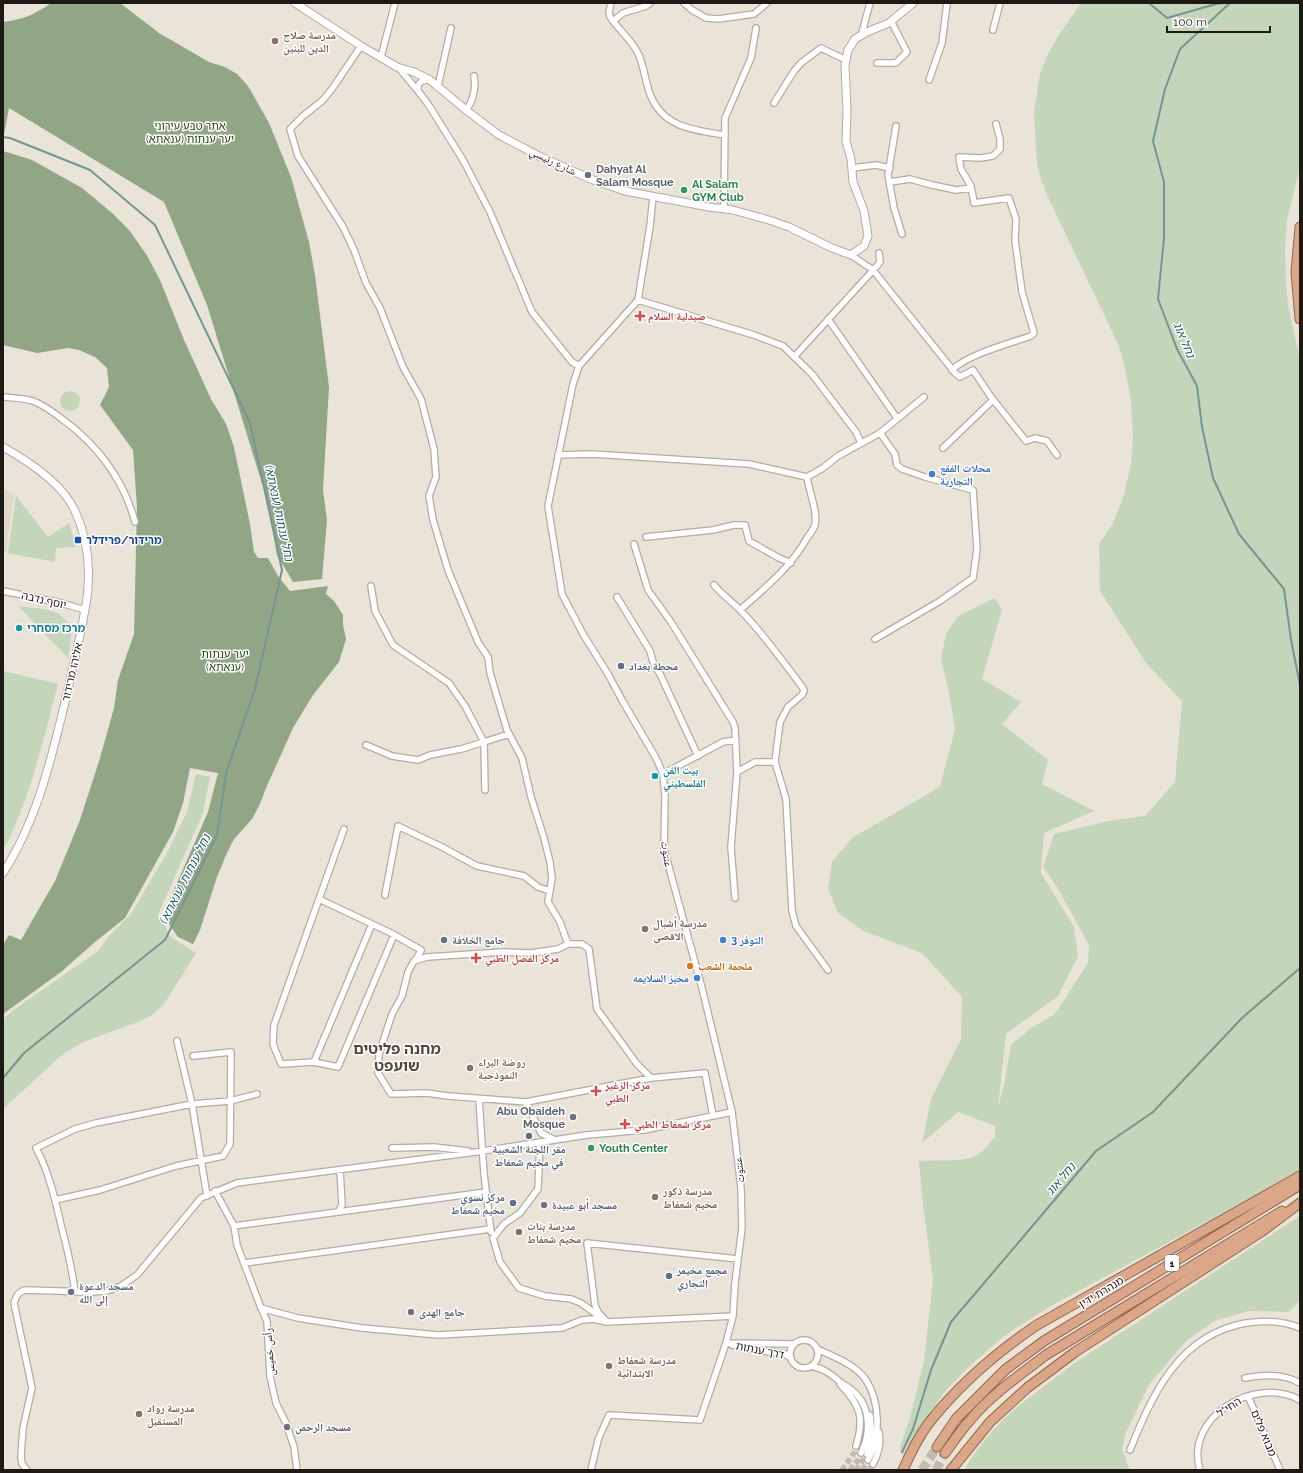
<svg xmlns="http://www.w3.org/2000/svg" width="1303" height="1473" font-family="Raleway,'Noto Naskh Arabic','Noto Sans Hebrew',sans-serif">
  <rect width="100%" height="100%" fill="#e9e3d8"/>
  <path fill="#e2d8c6" d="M3 489 14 494 6 551 3 552Z"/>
  <path fill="#c4d6b9" d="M1081 3H1300V167L1287 220 1285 248 1286 284 1288 305 1300 360V1171L1051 1306 1004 1336 972 1364 946 1390 932 1410 902 1456 900 1447 910 1418 924 1361 933 1280 923 1205 919 1161C933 1160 964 1162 975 1156 983 1152 989 1144 995 1137V1126L958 1112 922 1143 931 1099 961 1039 962 997 922 953 864 931 838 913 828 889 832 862 852 838 940 787 955 729 949 692 941 659 946 634 958 616 995 598 1002 610 982 679 1021 702 1002 724 1048 760 1042 784 1094 811 1044 833 1041 873 1074 927 1078 956 1058 996 1006 1034 998 1107 1004 1085 1011 1045 1030 1029 1055 1014 1088 963 1089 945 1057 887 1043 867 1054 834 1108 821 1145 816 1175 782 1182 701 1146 663 1100 591 1099 544 1113 523 1124 495 1131 464 1133 437 1131 401 1125 368 1119 346 1047 195 1041 179 1037 164 1034 112 1040 74 1049 52 1059 35Z
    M60 401a10 10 0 1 1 20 0a10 10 0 1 1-20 0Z
    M16 496 48 537 69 523 76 547 56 548 55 562 8 553Z
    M18 606C39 609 70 607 71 636 71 643 69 651 68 658Z
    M3 671 58 684C43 740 31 796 5 847L3 846Z
    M196 774 210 777 203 813 158 915 171 937 196 953 164 1004 152 1015 138 1022 83 1042 63 1054 3 1109V1019L15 1009 98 951 109 936 131 914 168 851 187 812Z
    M1300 1216V1300L1289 1312 1248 1311 1214 1321 1186 1341 1149 1385 1126 1432 1122 1449 1130 1470H964C976 1450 991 1431 1008 1415 1028 1397 1052 1381 1073 1364Z"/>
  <path fill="#91a684" d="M51 3H120L159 33 209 62 225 67 237 74 248 86 269 123 291 177 309 242 315 275 329 387 323 490 327 520 322 579 293 582 277 555 268 503 207 305 164 202 9 108 3 139V22C22 20 36 14 51 3Z
    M3 151 32 160 82 188 112 213 129 230 146 254 160 280 184 340 211 399 226 424 234 447 250 524 254 552 258 558H268L278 576 290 591 328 586 326 594 334 601 343 615V625L346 639 339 662 313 695 293 728 266 788 260 804 252 819 234 839 226 855 217 877 200 930 193 944 178 937 163 915 208 812 218 773 190 768 183 803 173 832 125 918 95 942 61 972 3 1014V945L9 935 21 940 55 881 80 820 100 758 114 708 118 680 134 634 137 507 133 450 100 405 109 387 107 368 95 357 79 350 68 348 37 353 3 345Z"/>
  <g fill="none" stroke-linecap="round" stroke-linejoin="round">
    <path stroke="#739695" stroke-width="2" d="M1149 3 1167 18 1216 4 1224 3
      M1230 3 1180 49 1165 89 1153 141 1164 182V238L1158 299 1177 349 1197 386 1202 427 1213 478 1239 534 1284 589 1291 640 1300 685
      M3 137 10 138 90 170 155 225 250 423 282 570 255 689 226 773 217 835 165 940 24 1053 3 1078
      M902 1452 913 1429 931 1370 951 1322 1096 1151 1153 1112 1242 1018 1300 968"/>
    <path stroke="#c0bbb1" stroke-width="5.5" stroke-dasharray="5.5 3" stroke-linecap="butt" d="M842 1470 854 1453 856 1446
      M850 1470 858 1460 861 1453
      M856 1470 867 1454
      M863 1470 868 1460
      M870 1470 873 1464"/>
    <path stroke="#c0bbb1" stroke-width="9" stroke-dasharray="9 4.5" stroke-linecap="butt" d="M922 1470 937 1447
      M936 1470 945 1453"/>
    <g stroke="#b2aca2" stroke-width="8">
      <path id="minor" d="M611 3 609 12 610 17C618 29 631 39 638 53 644 66 645 81 650 94 663 128 694 130 725 135
        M684 3 692 10 706 18 718 19 754 14 767 3
        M613 21 623 13 646 6 650 3
        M993 30 1000 3
        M861 36 870 3
        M361 46 332 89 322 101 303 116 290 129 298 156 343 227 354 250 366 283 380 308 403 367 421 399 434 449 436 477 429 496 433 520 448 570 478 642 488 657 490 673 507 730 522 758 531 797 544 838 550 862 552 878 548 902 560 922 568 944 558 949 531 953 503 952 427 957 414 961 408 972 402 996 392 1014 379 1054 378 1073 391 1094 427 1093 448 1096 526 1102 541 1133 555 1140
        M381 57 395 3
        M877 63H896L907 52 891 21
        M398 67 418 91 428 104 463 160 490 212 532 312 572 362 579 366 573 384 548 506 562 594 583 634 608 674 622 700 656 758 663 774 665 796 664 849 702 988 732 1112 741 1188 742 1228 735 1283 733 1316 726 1343 700 1420 609 1415 598 1440 591 1470
        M929 80 942 43 947 3
        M438 86 451 28
        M418 91C417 82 422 80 430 80
        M774 103 794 71 801 63 821 48 846 60
        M466 110C474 100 476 89 474 76
        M896 126 888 175 894 208 902 234
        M852 168 876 165 890 168
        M890 182 910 179 932 185 956 190 971 188
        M724 209 725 118 751 58 756 28
        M851 255 873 270 955 373 960 377 973 370 991 397 1026 441 1035 438 1047 441 1057 455
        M638 300 754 335 783 346 812 374 856 432 861 443
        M828 319 897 418
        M794 357 876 267 880 262 879 253
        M579 366 638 300 650 226 653 197
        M952 370C969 354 1008 344 1031 336L1034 333 1022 292 1015 240 1016 219 1009 198 974 203 971 186 961 169 959 157 980 158 993 156 1000 149V139L996 124
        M3 397C13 398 24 398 33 401 44 405 53 412 62 419 97 444 124 480 135 522
        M943 448 993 400
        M558 455 592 454 749 464 807 477
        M646 537 713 530 734 525H745L749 541 779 558 791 563
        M634 544 648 590 671 622 733 722 735 728 737 772 731 847 735 898
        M714 585C722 595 733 602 741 611 764 634 783 662 803 688L804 691 802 695 788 707 780 722 775 762 786 799 792 911 796 926 828 970
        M371 586 375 611 393 645 449 683 465 706 484 742 509 734
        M3 591 61 603 85 610
        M617 597 650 651 653 662 660 674 698 756
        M740 610C765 588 791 567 807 538 810 534 814 529 815 525 818 511 809 492 807 477L823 468 838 456 880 433 924 397
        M875 639 940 601 973 578 977 549 973 490 925 477 902 469 897 465 895 454 880 433
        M366 745 392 756 418 760 430 755 461 749 484 742 485 790
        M737 772 755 762H775
        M663 774 723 742 736 740
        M344 829 319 899 391 933 421 950V951L415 961
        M385 895 398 826 442 847 477 866 524 876 538 887 550 891
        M319 899 274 1025 273 1044 281 1064 314 1062 372 924
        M568 944H582L589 949 597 1009 637 1064 651 1078
        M177 1041 192 1104 207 1196
        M314 1062 338 1067 394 935
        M479 1099 484 1174 491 1232
        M526 1102 651 1078 705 1073 713 1116
        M540 1142 538 1189 520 1213 504 1224 493 1238 500 1262 519 1288 545 1296 571 1299 581 1303 607 1322 598 1312 595 1305 587 1243 738 1259
        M392 1148 434 1147 468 1151
        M215 1191 234 1226 237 1245 261 1308 267 1321 270 1376 276 1403 286 1423 294 1447 297 1470
        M55 1200 100 1190 176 1166 223 1156 230 1144 231 1052 193 1056
        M338 1212 486 1192
        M234 1226 338 1212 342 1205 340 1170
        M245 1263 490 1229
        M75 1292C72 1269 67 1247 61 1225 55 1199 49 1172 36 1148L75 1129 96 1123 192 1104 230 1101 257 1094
        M261 1308 298 1318 362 1328 438 1335 562 1328 582 1320 593 1319 607 1322 733 1316
        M790 1354a14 14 0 1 1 28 0a14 14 0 1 1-28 0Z
        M726 1343 794 1344
        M732 1345 748 1349 784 1354 790 1357
        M817 1349C833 1356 856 1365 866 1380 880 1401 881 1439 868 1460
        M811 1366C823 1368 831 1374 840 1382 846 1386 853 1390 857 1395 871 1410 870 1436 861 1453
        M1245 1378C1264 1375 1282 1373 1300 1383
        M840 1384C860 1405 865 1417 856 1446
        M1248 1396 1280 1470
        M1130 1450C1153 1393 1179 1335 1246 1323 1263 1320 1284 1321 1300 1328
        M867 1454 872 1436 870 1415
        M873 1464C878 1455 881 1444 879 1432
        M27 1470 22 1464 21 1456 23 1428 32 1388 14 1303C16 1296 18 1292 25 1290L91 1292 107 1291 121 1286 137 1275 201 1198 237 1183 476 1152 587 1135 644 1130 732 1112
        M1200 1470C1184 1417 1255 1375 1300 1400"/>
    </g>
    <g stroke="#b2aca2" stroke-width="9">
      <path id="tertiary" d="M295 3 361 46 397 67 414 72 430 80 466 110 499 135 541 157 593 180 625 191 709 207 733 210 769 220 789 227 832 248 851 255 864 246 868 236 864 211 853 182 851 159 846 141 847 111 845 65 848 50 855 39 867 32 889 23 913 3
        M3 447C28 461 63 484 75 511 85 533 90 560 88 585 88 599 84 613 82 626 77 649 72 672 67 694 52 756 38 819 3 873"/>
    </g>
    <g stroke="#93674d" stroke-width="11">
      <path id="trunk" d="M1300 227 1296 272 1300 319
        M937 1447 956 1419 1006 1369 1044 1341 1300 1185
        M945 1453C953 1442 961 1430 971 1419 992 1394 1020 1375 1046 1355L1282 1211
        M903 1470C910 1454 918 1438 928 1424 958 1386 997 1352 1037 1325L1300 1176
        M951 1470 990 1422 1027 1388 1075 1352 1261 1232 1300 1203"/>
    </g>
    <use href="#minor" stroke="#fff" stroke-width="5.5"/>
    <use href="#tertiary" stroke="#fff" stroke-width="7"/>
    <use href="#trunk" stroke="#dba788" stroke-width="9"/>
  </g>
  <g fill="#8d6e63" stroke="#fff" stroke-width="1.5">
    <circle cx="275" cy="41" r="4"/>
    <circle cx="645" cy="929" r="4"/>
    <circle cx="470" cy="1068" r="4"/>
    <circle cx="655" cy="1197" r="4"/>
    <circle cx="519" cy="1232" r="4"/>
    <circle cx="609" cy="1366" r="4"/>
    <circle cx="139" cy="1414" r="4"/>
  </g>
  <g fill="#6b7280" stroke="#fff" stroke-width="1.5">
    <circle cx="588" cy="175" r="4"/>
    <circle cx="444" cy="940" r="4"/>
    <circle cx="573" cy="1117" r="4"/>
    <circle cx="544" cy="1205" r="4"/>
    <circle cx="71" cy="1292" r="4"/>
    <circle cx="411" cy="1312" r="4"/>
    <circle cx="287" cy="1427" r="4"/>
  </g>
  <g fill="#2e9e5b" stroke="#fff" stroke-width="1.5">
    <circle cx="684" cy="190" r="4"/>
    <circle cx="591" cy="1148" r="4"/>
  </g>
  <g fill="#e0444e" stroke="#fff" stroke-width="1.5">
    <path d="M638 310h4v4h4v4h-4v4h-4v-4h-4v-4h4z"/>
    <path d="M474 952h4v4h4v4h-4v4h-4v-4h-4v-4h4z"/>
    <path d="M594 1085h4v4h4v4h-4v4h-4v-4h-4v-4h4z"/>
    <path d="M623 1118h4v4h4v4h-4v4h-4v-4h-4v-4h4z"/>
  </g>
  <g fill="#3f7fe0" stroke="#fff" stroke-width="1.5">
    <circle cx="932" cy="474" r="4"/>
    <circle cx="723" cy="940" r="4"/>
    <circle cx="697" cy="978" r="4"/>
  </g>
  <rect fill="#1a4fb4" stroke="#fff" stroke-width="1.5" x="74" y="536" width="8" height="8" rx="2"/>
  <g fill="#0f9aa8" stroke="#fff" stroke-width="1.5">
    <circle cx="19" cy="628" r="4"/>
    <circle cx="655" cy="776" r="4"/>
  </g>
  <g fill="#5c6f8a" stroke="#fff" stroke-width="1.5">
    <circle cx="621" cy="666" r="4"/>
    <circle cx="529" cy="1136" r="4"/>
    <circle cx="513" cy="1203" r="4"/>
    <circle cx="669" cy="1276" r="4"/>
  </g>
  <circle fill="#e8710a" stroke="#fff" stroke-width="1.5" cx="690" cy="966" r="4"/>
  <g text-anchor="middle" stroke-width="3" stroke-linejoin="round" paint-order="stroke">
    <rect fill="#fff" stroke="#615f5c" stroke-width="1" x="1165" y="1255" width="14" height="16" rx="3"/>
    <g font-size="10" font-weight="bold" fill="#1d1a16">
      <text x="1172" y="1267">1</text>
    </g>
    <g font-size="11" font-weight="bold" fill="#785e54" stroke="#fff" text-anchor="start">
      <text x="283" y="39">مدرسة صلاح<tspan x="283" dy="13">الدين للبنين</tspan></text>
      <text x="653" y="927">مدرسة أشبال<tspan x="653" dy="13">الاقصى</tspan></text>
      <text x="478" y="1066">روضة البراء<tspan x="478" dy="13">النموذجية</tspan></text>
      <text x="663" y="1195">مدرسة ذكور<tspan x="663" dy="13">مخيم شعفاط</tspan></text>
      <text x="527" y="1230">مدرسة بنات<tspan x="527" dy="13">مخيم شعفاط</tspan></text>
      <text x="617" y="1364">مدرسة شعفاط<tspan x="617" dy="13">الابتدائية</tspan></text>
      <text x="147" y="1412">مدرسة رواد<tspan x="147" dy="13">المستقبل</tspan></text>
    </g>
    <g font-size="11" fill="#284411" stroke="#fff">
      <text x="190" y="130">אתר טבע עירוני<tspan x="190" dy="13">יער ענתות (ענאתא)</tspan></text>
      <text x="225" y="658">יער ענתות<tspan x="225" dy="13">(ענאתא)</tspan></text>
    </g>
    <g font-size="11" fill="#1d1a16" stroke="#fff">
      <text transform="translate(553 161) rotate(26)" y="4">شارع رئيسي</text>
      <text transform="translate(44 600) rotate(13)" y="4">יוסף נדבה</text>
      <text transform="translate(72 672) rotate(-77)" y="4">אליהו מרידור</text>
      <text transform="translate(667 854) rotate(81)" y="4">عنتوت</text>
      <text transform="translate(739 1170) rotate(-97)" y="4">عنتوت</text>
      <text transform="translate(1101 1292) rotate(-31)" y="4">מנהרת ידין</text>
      <text transform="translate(760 1350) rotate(11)" y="4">דרך ענתות</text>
      <text transform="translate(269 1352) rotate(-94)" y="4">رأس خميس</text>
      <text transform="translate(1229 1407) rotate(-34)" y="4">החי"ל</text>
      <text transform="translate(1264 1433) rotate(67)" y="4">מבוא פלים</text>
    </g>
    <g font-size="11" font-weight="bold" fill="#5b616d" stroke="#fff" text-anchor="start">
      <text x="596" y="173">Dahyat Al<tspan x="596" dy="13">Salam Mosque</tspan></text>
      <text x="452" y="944">جامع الخلافة</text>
      <text x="565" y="1115" text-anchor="end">Abu Obaideh<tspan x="565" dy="13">Mosque</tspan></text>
      <text x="552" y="1209">مسجد أبو عبيدة</text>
      <text x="79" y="1290">مسجد الدعوة<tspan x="79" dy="13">إلى الله</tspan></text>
      <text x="419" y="1316">جامع الهدى</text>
      <text x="295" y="1431">مسجد الرحمن</text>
    </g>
    <g font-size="11" font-weight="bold" fill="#27864d" stroke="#fff" text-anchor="start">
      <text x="692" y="188">Al Salam<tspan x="692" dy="13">GYM Club</tspan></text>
      <text x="599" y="1152">Youth Center</text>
    </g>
    <g font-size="11" font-weight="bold" fill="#be3a42" stroke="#fff" text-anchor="start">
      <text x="648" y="320">صيدلية السلام</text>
      <text x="485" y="962">مركز الفضل الطبي</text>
      <text x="605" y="1089">مركز الزغير<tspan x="605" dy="13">الطبي</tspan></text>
      <text x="634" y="1128">مركز شعفاط الطبي</text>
    </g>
    <g font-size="11" font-weight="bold" fill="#366cbe" stroke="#fff" text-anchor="start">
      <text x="940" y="472">محلات الفقع<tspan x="940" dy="13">التجارية</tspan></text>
      <text x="731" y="944">التوفر 3</text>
      <text x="689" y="982" text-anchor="end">مخبز السلايمه</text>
    </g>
    <g font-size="11" font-weight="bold" fill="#164399" stroke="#fff" text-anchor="start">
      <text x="86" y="544">מרידור/פרידלר</text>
    </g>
    <g font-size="11" font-weight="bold" fill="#0d838f" stroke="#fff" text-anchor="start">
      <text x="27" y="632">מרכז מסחרי</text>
      <text x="663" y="774">بيت الفن<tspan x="663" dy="13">الفلسطيني</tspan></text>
    </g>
    <g font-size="11" font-weight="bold" fill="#4e5e75" stroke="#fff" text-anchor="start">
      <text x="629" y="670">محطة بغداد</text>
      <text x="529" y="1153" text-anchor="middle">مقر اللجنة الشعبية<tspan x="529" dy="13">في مخيم شعفاط</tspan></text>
      <text x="505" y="1201" text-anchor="end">مركز نسوي<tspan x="505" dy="13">مخيم شعفاط</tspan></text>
      <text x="677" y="1274">مجمع مخيمر<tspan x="677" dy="13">التجاري</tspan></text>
    </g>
    <g font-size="11" font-weight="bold" fill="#c56008" stroke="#fff" text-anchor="start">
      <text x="698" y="970">ملحمة الشعب</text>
    </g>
    <g font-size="12" font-style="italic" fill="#1c6163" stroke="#fff">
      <text transform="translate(1184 340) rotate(67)" y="4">נחל אוג</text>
      <text transform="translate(279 513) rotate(78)" y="4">נחל ענתות (ענאתא)</text>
      <text transform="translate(185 879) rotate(-63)" y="4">נחל ענתות (ענאתא)</text>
      <text transform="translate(1061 1179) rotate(-50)" y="4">נחל אוג</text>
    </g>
    <g font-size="15" font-weight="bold" fill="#504b41" stroke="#fff">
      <text x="397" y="1054">מחנה פליטים<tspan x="397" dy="17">שועפט</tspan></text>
    </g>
  </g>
  <rect width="1303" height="1473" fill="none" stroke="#1d1a16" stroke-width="8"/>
  <path d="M1167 26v6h103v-6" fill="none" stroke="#1d1a16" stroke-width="2"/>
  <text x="1173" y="26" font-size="12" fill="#1d1a16" stroke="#ffffff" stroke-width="3" paint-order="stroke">100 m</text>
</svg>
